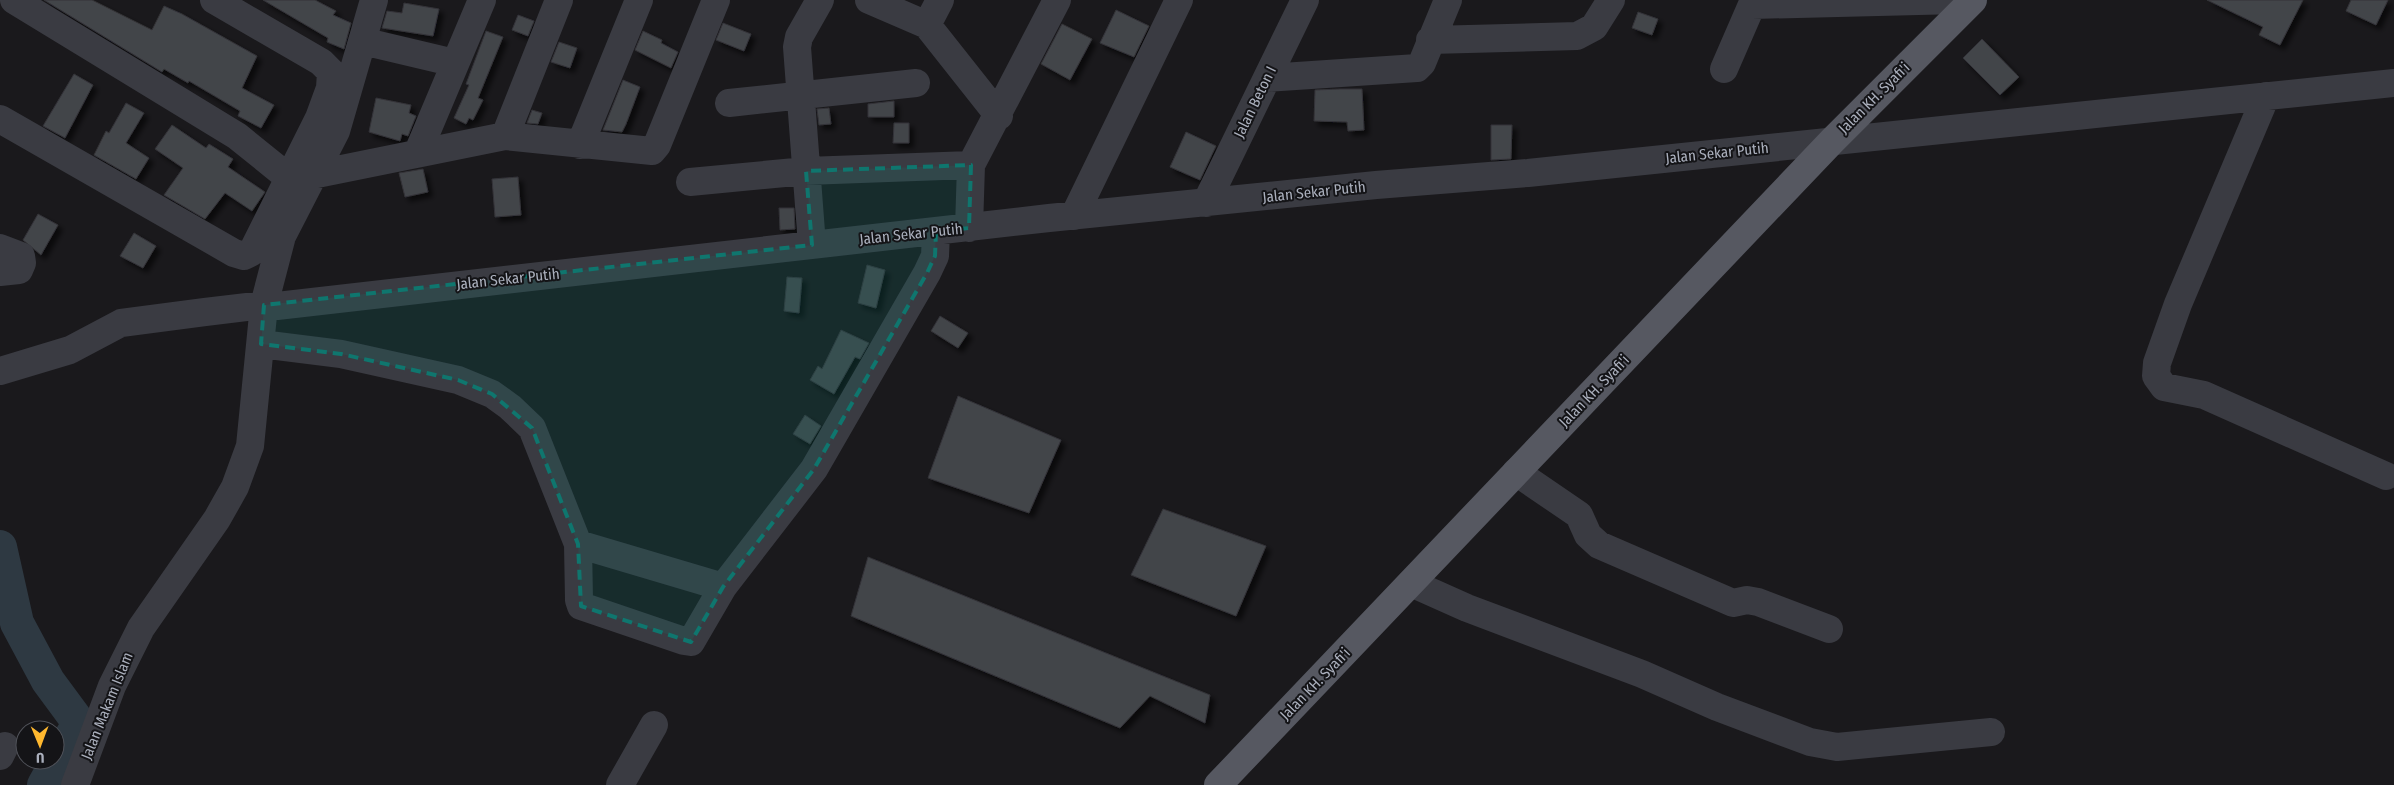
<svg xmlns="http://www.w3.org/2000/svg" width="2394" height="785" font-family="'Fira Sans Condensed',sans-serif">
  <defs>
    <filter id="shadow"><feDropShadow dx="4.5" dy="4.5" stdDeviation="2.5" flood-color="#0009"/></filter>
  </defs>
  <rect width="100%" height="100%" fill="#1a191c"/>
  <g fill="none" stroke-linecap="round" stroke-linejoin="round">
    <path stroke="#2e3942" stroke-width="34" d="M0 547 17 623 48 681 79 723 44 785"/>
  </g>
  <path fill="#434449" stroke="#333338" filter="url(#shadow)" d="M44 0H92L152 30 164 6 182 14 257 56 242 88 274 105 261 128 238 116 240 111 189 81 188 83 164 69 162 72Z
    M263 0H315L336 11 333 15 351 23 344 49 327 42 328 38Z
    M2207 0H2303L2280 45 2259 35 2263 27Z
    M2351 0H2388L2376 25 2346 11Z
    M404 3 439 9 433 36 382 28 387 11 402 13Z
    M1116 10 1149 26 1134 57 1100 43Z
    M1638 12 1658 19 1652 35 1632 28Z
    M518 15 534 21 528 36 512 30Z
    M723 23 751 34 744 51 716 40Z
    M1062 24 1092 39 1070 80 1041 64Z
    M486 31 503 37 478 98 483 100 473 120 469 118 466 124 454 118 469 85 466 84Z
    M643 31 662 40 661 43 678 52 671 68 635 50Z
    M1982 39 2019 77 2000 95 1963 58Z
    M559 42 577 48 570 68 551 62Z
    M74 74 93 85 65 138 43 126Z
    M623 80 640 87 626 124 622 132 603 130Z
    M1340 89H1362L1364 130 1348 131 1347 122 1314 121 1315 90Z
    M376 98 411 105 409 113 416 116 408 136 402 134 400 141 369 132Z
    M894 101V117H868V104Z
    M126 103 144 113 126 143 149 158 136 179 94 155 106 131 109 133Z
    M829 108 831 124 819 125 817 109Z
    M532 110 542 113 538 124 527 123Z
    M894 123H909V143H893Z
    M172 125 206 148 209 144 233 159 228 167 265 192 252 211 225 193 205 219 164 195 183 168 155 149Z
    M1491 125H1512L1511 159 1491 160Z
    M1186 132 1216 146 1200 180 1170 167Z
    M423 169 428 192 405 197 399 173Z
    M518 177 521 215 495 217 492 179Z
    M779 208H794L795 229 780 230Z
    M38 214 58 225 41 255 23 240Z
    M134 233 156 246 143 268 120 256Z
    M867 265 885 270 876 308 858 303Z
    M787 277 802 278 799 313 784 311Z
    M940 316 968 333 958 348 931 331Z
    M841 330 869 343 860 359 855 357 834 394 810 380 818 366 822 369Z
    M958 396 1061 440 1029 513 928 478Z
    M805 415 821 426 810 444 793 434Z
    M1163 509 1266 546 1236 616 1131 575Z
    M868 557 1210 695 1205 723 1150 696 1120 728 851 616Z"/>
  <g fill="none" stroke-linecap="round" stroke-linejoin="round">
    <path stroke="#3a3b42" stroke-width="28" d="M14 0 237 136 289 178
      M869 0 927 25 999 116
      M1752 5 1959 0
      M927 25 940 0
      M1430 40 1577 36 1594 27 1611 0
      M362 41 455 63
      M1724 69 1754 0
      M1267 78 1417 68 1422 63 1448 0
      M2266 96 2178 304 2157 363 2156 376 2164 387 2204 395 2386 476
      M729 103 916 83
      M0 119 234 253 244 256 252 252 319 118 330 88 331 72 321 62 214 0
      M505 136 559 0
      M580 145 639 0
      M418 152 482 0
      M312 175 505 136 652 151 657 145 716 0
      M690 182 806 171 971 165
      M1206 203 1305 0
      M1074 216 1179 0
      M969 228 971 165 1057 0
      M812 245 797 47 799 37 820 0
      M0 248 21 256 22 263 19 270 0 272
      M261 344 341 354 458 380 492 394 510 407 532 428 578 544 579 600 581 606 684 641 691 642 723 587 814 469 927 273 935 256 936 232
      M0 371 70 350 121 323 205 312 264 305 277 306 1049 218 1376 185 1528 173 2394 83
      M1516 472 1579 515 1588 535 1599 545 1733 603 1747 600 1758 602 1829 629
      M578 544 723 587
      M1411 583 1467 608 1642 674 1717 707 1810 742 1837 747 1991 732
      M0 756 5 746
      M75 785 112 686 141 628 217 519 235 487 250 446 264 305 282 236 336 131 374 0
      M620 785 654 725"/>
    <path stroke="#565861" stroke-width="28" d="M1218 785 1832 141 1973 0"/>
  </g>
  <path fill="#0f766e" fill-opacity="0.2" stroke="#0f766e" stroke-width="4" stroke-dasharray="10 6" stroke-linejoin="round" d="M971 165 969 228 936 232 935 256 927 273 814 469 723 587 691 642 581 606 578 544 532 428 492 394 458 380 341 354 261 344 264 305 812 245 806 171Z"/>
  <g text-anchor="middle" stroke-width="4" stroke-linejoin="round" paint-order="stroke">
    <g font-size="15" fill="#abb0bd" stroke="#141417">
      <text transform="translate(1874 98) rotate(-45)" y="5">Jalan KH. Syafi'i</text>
      <text transform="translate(1255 102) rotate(-64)" y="5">Jalan Beton I</text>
      <text transform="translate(1717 153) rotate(-6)" y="5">Jalan Sekar Putih</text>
      <text transform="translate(1314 192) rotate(-6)" y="5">Jalan Sekar Putih</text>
      <text transform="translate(911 234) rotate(-6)" y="5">Jalan Sekar Putih</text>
      <text transform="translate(508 279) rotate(-6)" y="5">Jalan Sekar Putih</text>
      <text transform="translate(1594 391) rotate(-46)" y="5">Jalan KH. Syafi'i</text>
      <text transform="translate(1315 684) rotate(-46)" y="5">Jalan KH. Syafi'i</text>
      <text transform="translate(107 706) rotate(-68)" y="5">Jalan Makam Islam</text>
    </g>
  </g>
  <g transform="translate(40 745) rotate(179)"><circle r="24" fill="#141417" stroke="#505259"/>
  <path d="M0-4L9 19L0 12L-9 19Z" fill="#ffb82f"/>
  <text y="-8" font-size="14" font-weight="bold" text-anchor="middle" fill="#abb0bd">U</text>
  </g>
</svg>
